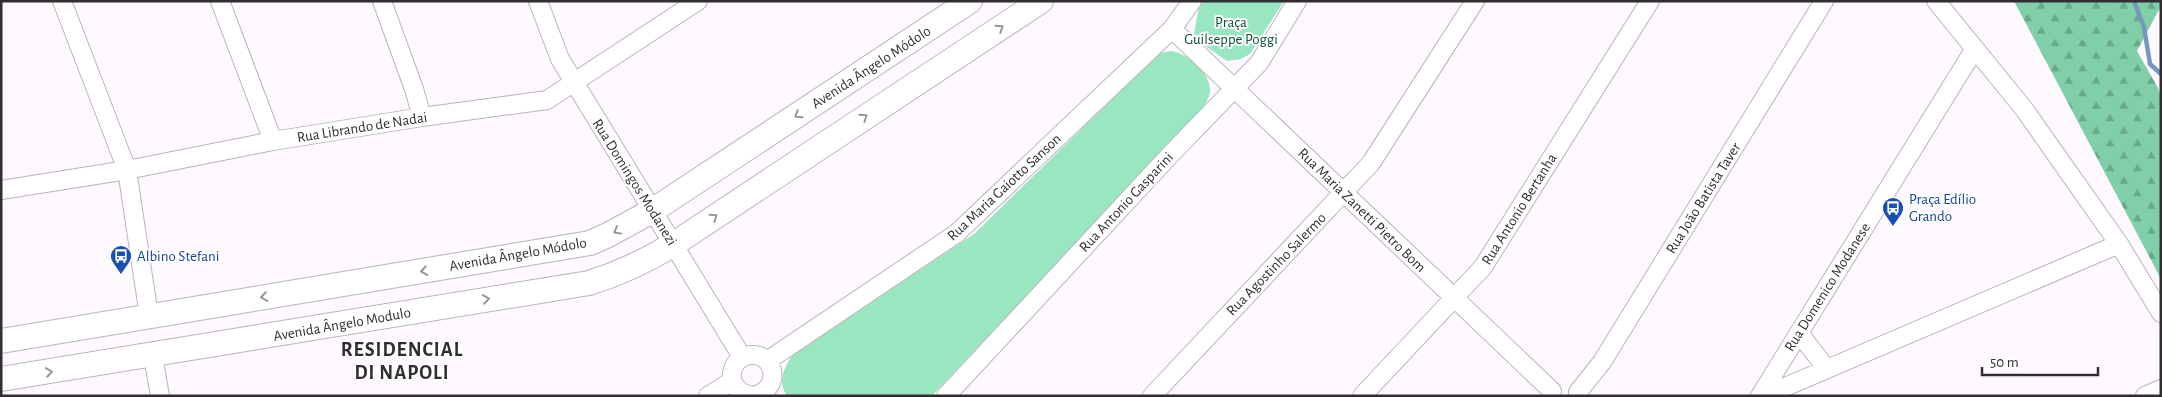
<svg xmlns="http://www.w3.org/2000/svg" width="2162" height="397" font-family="'Alegreya Sans',sans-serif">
  <defs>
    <pattern id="forest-firs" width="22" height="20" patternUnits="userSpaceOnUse" patternTransform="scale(1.25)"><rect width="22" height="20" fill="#80cfa9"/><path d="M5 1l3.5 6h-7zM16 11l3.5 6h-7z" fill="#69a88a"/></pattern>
  </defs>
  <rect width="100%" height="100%" fill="#fef9ff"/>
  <path fill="url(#forest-firs)" d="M2014 1H2161V6L2137 51 2158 88 2161 98V279Z"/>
  <path fill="#99e7c1" d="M1200 1H1284L1250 54 1241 59 1227 61 1201 43 1194 34Z
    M1171 51C1188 53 1212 74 1210 92 1209 99 1205 104 1201 110L932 396H787C777 381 784 369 792 355L974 234 1147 65 1160 53Z"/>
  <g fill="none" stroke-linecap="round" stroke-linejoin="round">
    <path stroke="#7597bf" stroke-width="4.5" d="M2134 1 2144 27 2150 64 2161 74"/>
    <g stroke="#bdb1be" stroke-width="20">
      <path id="street" d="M62 1 127 170 149 316
        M220 1 273 141
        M382 1 414 89 422 117
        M538 1 560 59 742 357
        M1936 1 2024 109 2119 244 2161 313
        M1172 29 1552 391
        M1 190 127 170 273 141 422 117 547 100 698 1
        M1799 333 1826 368
        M153 356 160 396
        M767 361 957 233 1172 29 1192 1
        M1578 392 1602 362 1824 1
        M708 396 732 381
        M753 396C739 394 728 383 733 369 735 363 739 358 746 356 774 348 785 389 753 396
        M946 396 1170 155 1259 63 1297 1
        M1152 396 1371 163 1475 1
        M1362 396 1483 267 1650 1
        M1760 396 1974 50
        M1764 396 2119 244
        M2145 396 2161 389"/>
    </g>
    <g stroke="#bdb1be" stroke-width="26">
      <path id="secondary" d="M1 341 590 243 608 235 652 211 970 1
        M1 379 589 283C621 273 645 262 674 244L1041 1"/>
    </g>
    <use href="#street" stroke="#fff" stroke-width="18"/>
    <use href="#secondary" stroke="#fff" stroke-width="24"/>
  </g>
  <defs><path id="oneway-chevron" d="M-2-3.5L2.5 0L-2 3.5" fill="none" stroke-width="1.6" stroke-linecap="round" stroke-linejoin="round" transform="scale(1.25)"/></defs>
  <g stroke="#989698">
    <use href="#oneway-chevron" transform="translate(1000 28) rotate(-33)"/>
    <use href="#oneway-chevron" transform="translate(798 115) rotate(147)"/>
    <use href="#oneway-chevron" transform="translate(864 117) rotate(-34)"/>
    <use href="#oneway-chevron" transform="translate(714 217) rotate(-34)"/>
    <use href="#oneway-chevron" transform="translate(617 231) rotate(151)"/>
    <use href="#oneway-chevron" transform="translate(424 271) rotate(171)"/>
    <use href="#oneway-chevron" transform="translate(264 297) rotate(171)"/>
    <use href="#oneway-chevron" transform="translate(486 299) rotate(-9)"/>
    <use href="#oneway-chevron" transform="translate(49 372) rotate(-9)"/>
  </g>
  <defs>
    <g id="bus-pin" transform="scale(1.125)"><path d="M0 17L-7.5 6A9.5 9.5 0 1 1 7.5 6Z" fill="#1a4fb4" stroke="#fff"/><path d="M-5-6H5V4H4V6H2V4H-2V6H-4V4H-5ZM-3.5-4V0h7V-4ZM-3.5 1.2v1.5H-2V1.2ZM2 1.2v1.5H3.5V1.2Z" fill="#fff"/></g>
  </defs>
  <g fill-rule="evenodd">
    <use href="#bus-pin" x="1893" y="208"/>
    <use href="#bus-pin" x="121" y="256"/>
  </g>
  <g text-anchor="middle" stroke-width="4" stroke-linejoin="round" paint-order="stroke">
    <g font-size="15" fill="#0f4f36" stroke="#fff">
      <text x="1231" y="27">Praça<tspan x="1231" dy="17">Guilseppe Poggi</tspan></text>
    </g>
    <g font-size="15" fill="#312d32" stroke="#fff">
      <text transform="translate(871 67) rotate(-33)" y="5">Avenida Ângelo Módolo</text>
      <text transform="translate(362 127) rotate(-9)" y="5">Rua Librando de Nadai</text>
      <text transform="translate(635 182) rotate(58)" y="5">Rua Domingos Modanezi</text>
      <text transform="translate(1004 187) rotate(-43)" y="5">Rua Maria Gaiotto Sanson</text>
      <text transform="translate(1703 198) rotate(-58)" y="5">Rua João Batista Taver</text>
      <text transform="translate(1126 202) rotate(-47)" y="5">Rua Antonio Gasparini</text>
      <text transform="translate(1519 209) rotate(-58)" y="5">Rua Antonio Bertanha</text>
      <text transform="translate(1362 210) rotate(44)" y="5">Rua Maria Zanetti Pietro Bom</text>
      <text transform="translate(518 254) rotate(-10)" y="5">Avenida Ângelo Módolo</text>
      <text transform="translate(1276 264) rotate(-46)" y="5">Rua Agostinho Salermo</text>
      <text transform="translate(1827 287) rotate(-58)" y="5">Rua Domenico Modanese</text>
      <text transform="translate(342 324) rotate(-10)" y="5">Avenida Ângelo Modulo</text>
    </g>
    <g font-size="15" fill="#164399" stroke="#fff" text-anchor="start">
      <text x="1909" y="204">Praça Edílio<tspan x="1909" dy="17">Grando</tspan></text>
      <text x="137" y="261">Albino Stefani</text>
    </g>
    <g font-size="20" font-weight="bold" letter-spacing="1" fill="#312d32" stroke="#fff">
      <text x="402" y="356">RESIDENCIAL<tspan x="402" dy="23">DI NAPOLI</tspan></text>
    </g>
  </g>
  <rect width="2162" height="397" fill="none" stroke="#312d32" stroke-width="5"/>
  <path d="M1982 367v8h116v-8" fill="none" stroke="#312d32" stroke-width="2.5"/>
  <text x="1990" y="367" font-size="15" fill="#312d32" stroke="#ffffff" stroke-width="4" paint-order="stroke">50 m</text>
</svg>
